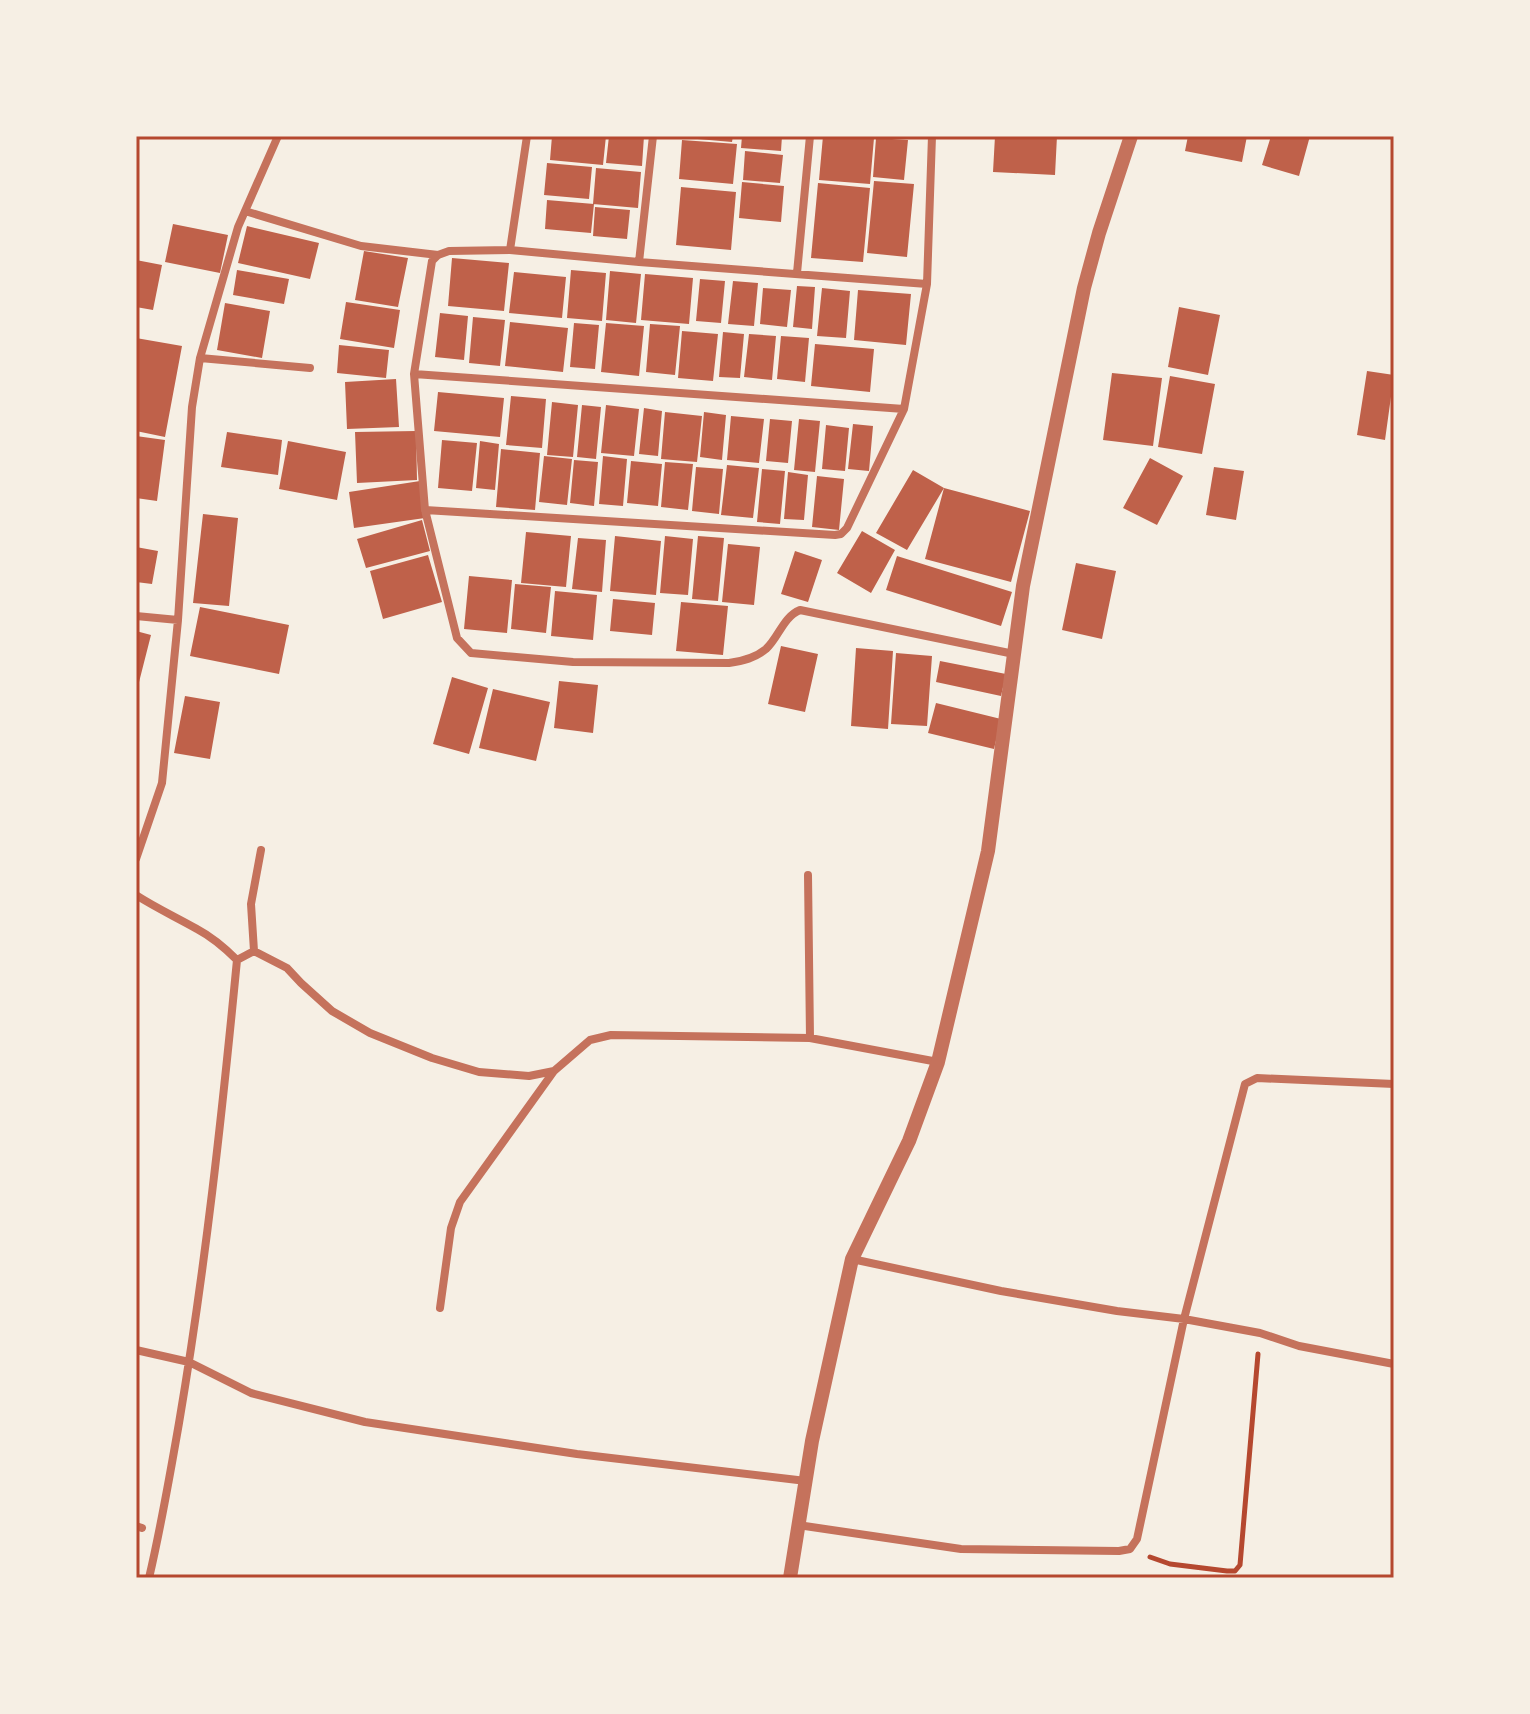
<svg xmlns="http://www.w3.org/2000/svg" width="1530" height="1714" font-family="'Source Serif 4',serif">
  <rect width="100%" height="100%" fill="#f6efe4"/>
  <path fill="#bf614a" d="M552 136H606L603 165 550 160Z
    M609 136H644L642 166 606 163Z
    M686 136H733L732 142 686 138Z
    M742 136H782L781 151 741 148Z
    M823 136 874 138 870 184 819 180Z
    M995 136H1057L1055 175 993 172Z
    M1188 136H1247L1242 162 1185 151Z
    M1271 136H1310L1299 176 1262 165Z
    M876 138 908 140 904 180 873 177Z
    M682 140 737 144 733 184 679 179Z
    M745 151 783 155 780 183 743 180Z
    M547 163 592 167 589 199 544 195Z
    M596 168 641 172 638 208 593 204Z
    M874 181 914 184 907 257 867 253Z
    M742 182 784 186 781 222 739 218Z
    M818 183 870 188 863 262 811 258Z
    M681 187 736 192 731 250 676 245Z
    M547 200 594 204 591 233 545 229Z
    M595 207 630 210 627 239 593 236Z
    M173 224 228 235 220 273 165 262Z
    M247 226 319 243 310 279 238 263Z
    M364 251 408 258 398 307 355 300Z
    M452 258 509 263 504 311 448 306Z
    M136 260 162 265 153 310 136 307Z
    M237 270 289 279 284 304 233 295Z
    M571 270 606 273 602 321 567 318Z
    M610 271 641 274 636 323 606 320Z
    M514 272 566 277 562 318 509 313Z
    M645 274 693 278 689 324 641 320Z
    M700 279 725 281 721 323 696 321Z
    M733 281 758 283 754 326 728 324Z
    M797 286 815 287 812 329 793 327Z
    M763 288 791 290 787 327 760 324Z
    M822 288 850 291 846 338 817 336Z
    M858 290 911 294 906 345 854 340Z
    M346 302 400 310 394 348 340 339Z
    M225 303 270 311 262 358 217 350Z
    M1179 307 1220 315 1208 375 1168 367Z
    M440 313 468 316 464 360 435 357Z
    M473 317 505 320 500 366 469 363Z
    M510 322 568 328 563 372 505 366Z
    M574 323 599 325 595 369 570 367Z
    M606 323 644 326 639 376 601 372Z
    M650 324 680 326 675 375 646 372Z
    M682 331 718 334 713 381 678 378Z
    M723 332 744 334 740 378 719 377Z
    M749 334 776 336 772 380 744 377Z
    M781 336 809 338 805 382 777 379Z
    M136 338 182 346 165 437 136 431Z
    M815 344 874 349 870 392 811 386Z
    M339 345 389 350 386 378 337 373Z
    M1367 371 1394 375 1385 440 1357 435Z
    M1112 373 1162 378 1153 446 1103 440Z
    M1170 376 1215 384 1202 454 1158 447Z
    M396 379 399 427 347 429 345 382Z
    M438 392 504 398 500 437 434 431Z
    M511 396 546 399 542 448 506 445Z
    M552 402 578 405 573 457 547 455Z
    M582 405 601 407 596 459 577 457Z
    M606 405 639 409 634 456 601 453Z
    M644 408 662 411 658 456 639 454Z
    M665 412 702 416 697 462 661 459Z
    M704 412 726 415 722 460 700 457Z
    M731 416 764 419 759 463 727 460Z
    M770 419 792 421 788 463 766 461Z
    M799 419 820 421 815 472 794 470Z
    M853 424 873 426 869 471 848 469Z
    M826 425 849 428 845 471 822 469Z
    M416 431 417 480 357 483 355 432Z
    M227 432 282 440 278 475 221 467Z
    M136 436 165 440 157 501 136 498Z
    M442 440 477 443 472 491 438 488Z
    M288 441 346 452 337 500 279 489Z
    M480 441 499 444 495 490 476 488Z
    M501 449 540 453 535 510 496 507Z
    M544 456 572 459 567 505 539 502Z
    M603 456 627 459 623 506 599 504Z
    M1150 458 1183 476 1157 525 1123 508Z
    M574 460 598 462 594 506 570 503Z
    M631 461 662 464 658 506 627 503Z
    M665 462 693 464 688 510 661 507Z
    M727 465 759 468 753 518 721 515Z
    M696 467 723 469 719 514 692 511Z
    M1214 467 1244 471 1236 520 1206 515Z
    M762 469 785 471 780 524 757 522Z
    M913 470 944 488 907 550 876 533Z
    M788 472 808 475 804 520 784 519Z
    M817 476 844 479 839 530 812 527Z
    M420 481 425 518 354 528 349 492Z
    M944 488 1030 511 1011 582 925 559Z
    M203 514 238 518 229 606 193 603Z
    M422 520 430 551 366 568 357 539Z
    M862 531 895 550 871 593 837 573Z
    M526 532 571 536 566 587 521 583Z
    M615 536 661 541 656 595 610 591Z
    M665 536 693 539 688 595 660 593Z
    M698 536 724 538 718 601 692 599Z
    M578 538 606 540 602 592 572 589Z
    M728 544 760 547 754 605 722 602Z
    M136 547 158 551 152 584 136 582Z
    M795 551 822 560 808 602 781 594Z
    M428 555 442 602 383 619 370 571Z
    M897 556 1012 592 1001 626 886 590Z
    M1076 563 1116 571 1102 639 1062 630Z
    M469 576 512 580 507 633 464 629Z
    M515 584 551 587 546 633 511 629Z
    M555 591 597 595 593 640 551 636Z
    M613 599 655 603 652 635 610 631Z
    M681 602 728 606 723 655 676 651Z
    M200 607 289 625 279 674 190 656Z
    M136 631 151 635 137 690H136Z
    M781 646 818 654 805 712 768 704Z
    M856 648 893 651 888 729 851 726Z
    M896 653 932 656 927 726 891 724Z
    M940 661 1006 674 1001 696 936 682Z
    M452 677 488 688 469 754 433 744Z
    M559 681 598 685 593 733 554 728Z
    M493 689 550 702 536 761 479 748Z
    M185 696 220 702 210 759 174 753Z
    M936 703 1001 719 994 749 928 733Z"/>
  <g fill="none" stroke-linecap="round" stroke-linejoin="round">
    <path stroke="#b5482f" stroke-width="5" d="M1150 1557 1170 1564 1227 1571H1235L1240 1565 1258 1354"/>
    <path stroke="#c5725c" stroke-width="8" d="M245 211 361 246 438 255
      M510 250 527 136
      M639 262 653 136
      M797 273 810 136
      M927 284 639 262 510 250 449 251 438 255 432 261 414 374 425 510 457 638 471 653 573 662 729 663C743 661 755 658 766 649 779 637 783 617 800 610L1014 654
      M200 358 310 368
      M414 374 904 409
      M425 510 835 535 841 534 847 528 904 409 927 284 932 136
      M136 616 178 620
      M136 859 162 783 178 620 192 407 200 358 238 227 278 136
      M808 875 810 1038
      M136 895C156 908 176 917 197 929 212 937 225 948 237 960
      M254 951 251 904 261 850
      M237 960 254 951 287 968 301 983 332 1011 370 1033 432 1058 479 1072 529 1076 554 1071 590 1040 611 1035 810 1038 938 1062
      M852 1259 1001 1291 1117 1311 1184 1319 1260 1333 1299 1346 1394 1364
      M440 1308 451 1228 460 1202 554 1071
      M136 1350 189 1362 251 1393 365 1422 577 1454 806 1481
      M798 1525 961 1549 1119 1551 1130 1549 1137 1539 1184 1319 1245 1084 1257 1078 1394 1084
      M136 1526 142 1528
      M149 1578C161 1527 170 1475 179 1423 205 1270 222 1115 237 960"/>
    <path stroke="#c5725c" stroke-width="14" d="M790 1578 812 1441 852 1259 909 1141 938 1062 988 851 1023 586 1084 288 1099 233 1131 136"/>
  </g>
  <rect width="1530" height="1714" fill="none" stroke="#f6efe4" stroke-width="276"/>
  <rect x="138" y="138" width="1254" height="1438" fill="none" stroke="#b5482f" stroke-width="3"/>
</svg>
